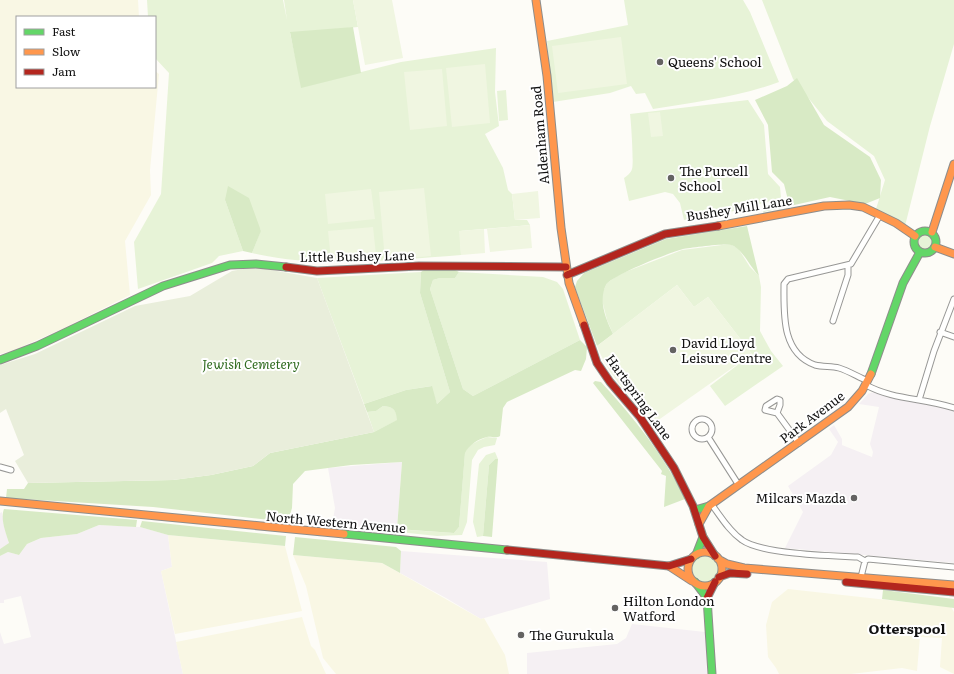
<svg xmlns="http://www.w3.org/2000/svg" width="954" height="674" font-family="Literata,serif">
  <rect width="100%" height="100%" fill="#fdfcf7"/>
  <path fill="#f5f0f3" d="M873 392 905 401 924 403 954 411V563L785 548 803 512 788 486 831 455 838 442 829 429 834 425 842 439V445L872 457 873 452 870 444 879 407 859 404 868 394Z
    M402 462 397 529 332 525 335 508 328 468Z
    M2 512 4 526 9 544 0 549V513Z
    M99 525 140 527 168 535 172 567 161 571 183 674H0V632L4 644 31 637 21 596 4 600V603H0V556L8 552 19 555 27 544 41 538 77 534Z
    M401 551 547 562 550 599 481 619 446 598 400 573Z
    M632 624 705 632 707 674H527V653L617 644 626 638Z"/>
  <path fill="#f9f7e4" d="M0 0H138L139 17H17V87H155V71L159 74 150 170 151 195 125 241 130 295 62 329 12 351 0 354Z
    M168 535 285 546 302 611 175 634 161 571 172 567Z
    M293 555 382 563 481 619 484 618 505 655 509 674H336L323 658 306 586Z
    M788 589 951 607 954 612V674L940 667 942 638 920 637 917 671 902 668 851 674H779L776 668 768 657 766 625 772 602Z
    M302 617 311 646 315 650 326 674H183L176 642Z"/>
  <path fill="#e7f3d7" d="M147 0H283L287 20 284 0H353L358 27 290 33 302 87 401 62 496 48 495 92 499 126 485 134 503 168 508 190 512 194 515 220H527L530 225 460 231 461 255C393 260 319 269 252 253L261 230 225 200 243 251 219 256 212 263 138 289 134 242 161 194 169 73 155 58V17H148Z
    M624 0H743L750 12 779 82C738 97 697 102 653 109L645 93 636 94 631 86 610 93 553 102 547 41 628 25Z
    M762 0H954V44L930 126 905 226 876 209 885 180 874 156 827 121 793 79Z
    M506 90 508 120 499 121 497 91Z
    M748 100 764 125 768 174 780 187 781 198 734 211 684 220 680 203 673 194 665 192 629 201 624 178C627 176 631 173 632 169 634 164 631 120 630 114Z
    M916 241a9 9 0 1 1 18 0a9 9 0 1 1-18 0Z
    M730 244 738 248 750 267 759 276 761 287 760 331 771 351 783 366 725 406 710 386 752 354 708 297 694 307 677 285 613 334 607 320 601 296 607 283 620 274 682 250Z
    M421 272 420 293 450 392 437 404 431 386 406 390 364 404 317 278Z
    M459 272 543 277 557 282 563 289 580 340 473 396 463 389 430 289 433 280 440 278H455Z
    M383 406C393 407 396 409 398 420L374 432 367 412 376 411Z
    M487 437 497 438 495 445 484 447 478 450 472 460 467 522 462 535 437 536 380 530 379 528 454 533 459 527 465 452C470 443 478 441 487 437Z
    M495 452 498 459H495L489 465 483 536 477 537 473 522 479 464 486 455Z
    M692 569a13 13 0 1 1 26 0a13 13 0 1 1-26 0Z"/>
  <path fill="#d8eac5" d="M353 27 361 73 301 88 290 32Z
    M797 78 824 125 870 157 881 180 880 198 865 204 830 197 763 212 766 207 788 200 784 184 772 172 768 125 755 100 787 86Z
    M228 186 249 198 261 231 252 253 243 251 225 200Z
    M747 226 759 276C751 268 741 247 731 245 726 243 689 248 683 249 671 252 610 276 606 285 598 301 606 319 613 334L597 346 575 287 577 281 584 273 666 239Z
    M424 270H455L459 272 455 278H440L433 280 430 289 463 389 473 396 580 340 587 347 586 359 581 371 575 370 507 402 503 408 500 436C495 439 492 436 487 437 478 439 469 445 465 453L459 527 454 533 397 529 402 462 351 465 305 471 293 484 292 508 288 522 153 507 6 498 7 489H24L28 483 173 480 211 475 253 466 270 453 374 432 397 420C396 409 393 407 383 406L376 411 367 412 364 404 406 390 432 386 437 404 450 392 420 293 421 272Z
    M595 381 601 382C634 418 664 455 685 499L664 507 666 476 661 474 662 471 593 383Z
    M495 459H498L492 537 483 536 489 465Z
    M4 509 137 520 136 527 99 525 77 534 41 538 27 544 19 555 8 552 0 556V549L9 543C6 533 0 519 4 509Z
    M142 521 286 536 285 546 168 535 140 527Z
    M295 537 396 547 401 551 400 573 382 563 293 555Z
    M883 590 954 599V608L882 599Z"/>
  <path fill="#e9eedb" d="M254 267 317 278 374 432 270 453 253 466 211 475 173 480 28 483 15 461 24 455 6 409 0 413V365L35 354 135 306 190 296 232 271Z"/>
  <path fill="#f0f6e1" d="M353 0H392L403 58 365 65Z
    M621 37 627 84 558 93 552 46Z
    M485 64 490 123 452 127 446 68Z
    M442 69 447 126 410 130 404 72Z
    M660 112 663 136 651 137 648 113Z
    M424 188 431 256 385 260 379 192Z
    M371 189 375 219 328 224 325 194Z
    M538 191 540 218 515 220 512 194Z
    M530 225 532 248 490 252 487 229Z
    M373 227 376 255 331 260 328 231Z
    M484 229 485 253 461 255 459 231Z
    M677 285 694 307 708 297 752 354 657 421C632 400 609 377 597 346Z"/>
  <g fill="none" stroke-linecap="round" stroke-linejoin="round">
    <g stroke="#979795" stroke-width="7">
      <path id="street" d="M833 321 848 275V265
        M940 332 954 337
        M868 381C858 377 849 371 839 368 832 366 823 367 815 365 781 353 784 313 784 284L788 279 851 264 880 215
        M866 385C893 400 925 398 954 408
        M919 400 934 351 954 299
        M777 413 780 405V400L777 399 766 406 765 410 777 413 799 443
        M692 429a10 10 0 1 1 20 0a10 10 0 1 1-20 0Z
        M708 437 738 484
        M0 467 11 470
        M712 505C721 517 729 531 742 540 761 554 831 556 858 557L865 561 868 559 954 567
        M861 577 865 561"/>
    </g>
    <g stroke="#8e8d8b" stroke-width="9">
      <path id="fast" d="M914 242a11 11 0 1 1 22 0a11 11 0 1 1-22 0Z
        M0 360 37 346 163 286 230 265 256 264 286 267
        M871 374 903 283 920 252
        M695 510 709 506
        M344 534 507 550
        M696 555 703 537
        M695 582 707 598 712 674"/>
    </g>
    <g stroke="#8e8d8b" stroke-width="9">
      <path id="slow" d="M536 0 547 76 561 228 569 283 584 325
        M718 226 824 206 849 205 863 207 896 223 915 236
        M932 232 954 164
        M935 247 954 254
        M0 501 344 534
        M699 524 709 506 848 407 862 391 871 374
        M688 569a17 17 0 1 1 34 0a17 17 0 1 1-34 0Z
        M718 559 727 564 744 568 954 585
        M669 566 692 581"/>
    </g>
    <g stroke="#8e8d8b" stroke-width="9">
      <path id="jam" d="M286 267 317 271 419 266 566 267
        M567 275 665 234 718 226
        M584 325 597 363 610 382 640 417 674 468 693 506 703 537 715 556
        M507 550 669 566 691 559
        M719 577 730 573 747 574
        M846 582 954 592
        M707 598 715 582"/>
    </g>
    <use href="#street" stroke="#fffffe" stroke-width="5"/>
    <use href="#fast" stroke="#63d668" stroke-width="7"/>
    <use href="#slow" stroke="#ff974d" stroke-width="7"/>
    <use href="#jam" stroke="#b3261e" stroke-width="7"/>
  </g>
  <g fill="#646362" stroke="#fff" stroke-width="1.5">
    <circle cx="660" cy="62" r="4"/>
    <circle cx="671" cy="178" r="4"/>
    <circle cx="673" cy="350" r="4"/>
    <circle cx="854" cy="498" r="4"/>
    <circle cx="615" cy="608" r="4"/>
    <circle cx="521" cy="635" r="4"/>
  </g>
  <g text-anchor="middle" stroke-width="4" stroke-linejoin="round" paint-order="stroke">
    <g font-size="13" fill="#111" stroke="#fff" text-anchor="start">
      <text x="668" y="67">Queens' School</text>
      <text x="679" y="176">The Purcell<tspan x="679" dy="15">School</tspan></text>
      <text x="681" y="348">David Lloyd<tspan x="681" dy="15">Leisure Centre</tspan></text>
      <text x="846" y="503" text-anchor="end">Milcars Mazda</text>
      <text x="623" y="606">Hilton London<tspan x="623" dy="15">Watford</tspan></text>
      <text x="529" y="640">The Gurukula</text>
    </g>
    <g font-size="13" fill="#111" stroke="#fff">
      <text transform="translate(540 135) rotate(-95)" y="5">Aldenham Road</text>
      <text transform="translate(739 208) rotate(-9)" y="5">Bushey Mill Lane</text>
      <text transform="translate(357 256) rotate(-1)" y="5">Little Bushey Lane</text>
      <text transform="translate(639 397) rotate(54)" y="5">Hartspring Lane</text>
      <text transform="translate(812 417) rotate(-37)" y="5">Park Avenue</text>
      <text transform="translate(336 522) rotate(5)" y="5">North Western Avenue</text>
    </g>
    <g font-size="13" font-style="italic" fill="#2f6b1f" stroke="#fff">
      <text x="251" y="369">Jewish Cemetery</text>
    </g>
    <g font-size="14" font-weight="bold" fill="#111" stroke="#fff">
      <text x="907" y="634">Otterspool</text>
    </g>
  </g>
  <rect x="16" y="16" width="140" height="72" fill="#ffffff" stroke="#a0a0a0"/>
  <rect x="24" y="29" width="20" height="6" fill="#63d668" stroke="#a0a0a0"/>
  <text x="52" y="36" font-size="12" fill="#111111">Fast</text>
  <rect x="24" y="49" width="20" height="6" fill="#ff974d" stroke="#a0a0a0"/>
  <text x="52" y="56" font-size="12" fill="#111111">Slow</text>
  <rect x="24" y="69" width="20" height="6" fill="#b3261e" stroke="#a0a0a0"/>
  <text x="52" y="76" font-size="12" fill="#111111">Jam</text>
</svg>
